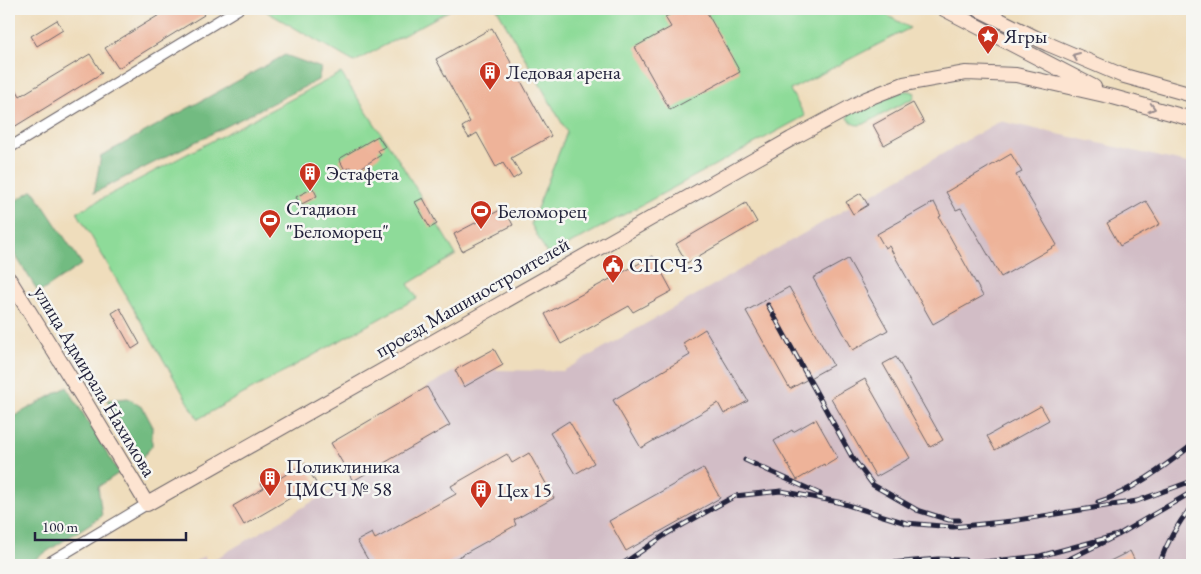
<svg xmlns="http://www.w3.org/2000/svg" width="1201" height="574" font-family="'EB Garamond',serif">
  <rect width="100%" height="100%" fill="#f6f6f2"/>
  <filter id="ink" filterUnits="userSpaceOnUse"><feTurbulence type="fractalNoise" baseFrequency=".02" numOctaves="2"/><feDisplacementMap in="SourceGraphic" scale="10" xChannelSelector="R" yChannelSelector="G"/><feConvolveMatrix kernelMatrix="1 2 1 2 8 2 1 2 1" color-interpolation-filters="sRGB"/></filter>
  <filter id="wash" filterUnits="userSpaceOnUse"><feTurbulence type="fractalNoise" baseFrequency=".0096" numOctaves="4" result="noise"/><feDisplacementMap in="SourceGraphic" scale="20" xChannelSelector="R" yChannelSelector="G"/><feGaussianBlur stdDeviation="1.12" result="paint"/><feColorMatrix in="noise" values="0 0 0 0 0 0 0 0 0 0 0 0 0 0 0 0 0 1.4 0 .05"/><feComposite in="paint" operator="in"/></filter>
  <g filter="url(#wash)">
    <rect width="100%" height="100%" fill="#efddbc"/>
    <path fill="#d2bdc6" d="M1000 121 1192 164V565H189L204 556 208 563 351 479 331 443 456 370 465 385 494 370 563 371Z"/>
    <path fill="#8edb99" stroke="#587e6a" d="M266 9H452L354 62 267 12Z
      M497 9H876L910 28 790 90 805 116 548 256 531 224 567 132Z
      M341 73 400 162 456 255 408 284 417 298 198 419 77 212Z
      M904 91H910L915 93 913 100 906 102 864 124C856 126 853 125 848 118L849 111Z"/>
    <path fill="#72bb81" stroke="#4a6e5e" d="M285 55 321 68 318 80 94 193 101 156Z
      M33 190 82 264 39 293 9 245V205Z
      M67 387 119 473 98 487 102 516 26 565H9V419Z
      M128 398 143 408 152 425V446L142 458 107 400Z"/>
    <g id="blocks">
      <path fill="#eeb399" d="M169 9H200L204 15 118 68 105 48Z
        M680 9H705L740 72 670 110 635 47 671 27 665 17Z
        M57 20 63 30 37 46 31 36Z
        M492 28 551 136 511 158 521 174 513 179 503 163 496 167 477 133 469 138 462 127 470 122 436 59Z
        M90 54 102 73 14 127 9 119V91L15 87 20 96Z
        M913 103 924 123 884 145 873 125Z
        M378 136 385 147 378 150 381 155 354 172 351 167 345 170 339 159Z
        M1011 154 1022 172 1016 175 1057 245 1001 277 961 208 956 210 946 192Z
        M313 188 317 196 300 205 296 197Z
        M861 193 868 205 853 214 846 202Z
        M423 198 437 224 430 228 415 202Z
        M1146 201 1160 224 1120 246 1107 223Z
        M934 202 941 216 939 217 983 296 933 324 889 246 885 248 877 234Z
        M746 203 757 222 687 263 676 244Z
        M504 208 513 225 462 251 454 234Z
        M653 256 672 291 633 312 629 306 561 344 545 314Z
        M848 259 888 330 853 350 813 278Z
        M789 287 833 365 790 389 746 311Z
        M120 308 140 344 132 349 112 313Z
        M705 329 748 401 724 414 718 403 641 448 613 400 690 355 683 343Z
        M494 349 503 365 464 387 455 370Z
        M896 357 943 440 930 447 883 364Z
        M865 379 910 458 876 477 831 398Z
        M427 387 450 425 353 481 331 443Z
        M1041 406 1049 420 995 450 987 436Z
        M816 419 838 458 825 466 824 464 797 480 774 441 792 430 793 432Z
        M569 421 594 463 575 474 550 433Z
        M529 453 554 498 514 520 516 525 444 565H371L357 541 372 533 375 539 456 494 451 486 507 454 512 463Z
        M305 463 316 483 244 525 233 506 264 488 261 484 273 477 275 481Z
        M703 468 720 498 626 551 609 521Z
        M1130 551 1137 565H1102Z"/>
    </g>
  </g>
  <g filter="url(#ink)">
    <use href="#blocks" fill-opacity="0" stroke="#6a6368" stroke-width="1"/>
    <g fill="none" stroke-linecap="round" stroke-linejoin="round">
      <g stroke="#6a6368" stroke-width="12">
        <path id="street" d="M9 148 238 9
          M45 565 147 504"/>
      </g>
      <g stroke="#6a6368" stroke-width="16">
        <path id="secondary" d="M944 9 1094 87
          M978 9 1048 44 1121 75 1192 95
          M9 279 83 398 147 504 791 139 866 99 904 84 966 73 1016 75 1113 97 1192 119"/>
      </g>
      <use href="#street" stroke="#fff" stroke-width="10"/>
      <use href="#secondary" stroke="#fde4d1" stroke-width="14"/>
      <g stroke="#22223b" stroke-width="5">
        <path id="rail" d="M768 305 852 457 873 485 917 510 949 520H959
          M745 460 820 494
          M1098 502C1131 492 1165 466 1192 445
          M621 565 668 533 735 496 781 491 838 502 906 523 953 527 1012 521 1137 501 1192 481
          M868 565 938 559 965 560
          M955 565 1040 556 1118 535
          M1057 565 1118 535 1192 492
          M1159 565C1166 544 1178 523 1192 506"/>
      </g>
      <use href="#rail" stroke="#f6f6f2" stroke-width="3" stroke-dasharray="9" stroke-linecap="butt"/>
    </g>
    <defs><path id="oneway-chevron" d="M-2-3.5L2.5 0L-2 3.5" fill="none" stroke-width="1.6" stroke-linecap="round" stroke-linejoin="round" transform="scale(1.25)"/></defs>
    <g stroke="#9a8d8e">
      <use href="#oneway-chevron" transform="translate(1076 56) rotate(-157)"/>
      <use href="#oneway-chevron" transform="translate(1152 108) rotate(15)"/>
    </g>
  </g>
  <defs>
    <g id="sight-pin" transform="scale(1.125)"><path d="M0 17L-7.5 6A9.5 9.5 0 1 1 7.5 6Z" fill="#c8321e" stroke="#f6f6f2"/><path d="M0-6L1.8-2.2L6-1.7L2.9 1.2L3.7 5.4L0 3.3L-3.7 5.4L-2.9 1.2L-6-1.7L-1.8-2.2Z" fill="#fff"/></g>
    <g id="building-pin" transform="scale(1.125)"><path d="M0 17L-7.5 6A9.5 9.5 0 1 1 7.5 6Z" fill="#c8321e" stroke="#f6f6f2"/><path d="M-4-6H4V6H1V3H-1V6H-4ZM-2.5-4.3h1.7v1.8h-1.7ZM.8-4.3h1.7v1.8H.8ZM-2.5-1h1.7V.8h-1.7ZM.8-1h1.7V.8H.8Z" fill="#fff"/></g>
    <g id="stadium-pin" transform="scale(1.125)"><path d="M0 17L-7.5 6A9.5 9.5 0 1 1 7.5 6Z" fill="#c8321e" stroke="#f6f6f2"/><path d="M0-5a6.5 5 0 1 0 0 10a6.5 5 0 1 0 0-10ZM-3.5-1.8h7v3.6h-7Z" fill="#fff"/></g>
    <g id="civic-pin" transform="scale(1.125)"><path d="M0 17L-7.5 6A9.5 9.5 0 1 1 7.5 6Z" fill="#c8321e" stroke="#f6f6f2"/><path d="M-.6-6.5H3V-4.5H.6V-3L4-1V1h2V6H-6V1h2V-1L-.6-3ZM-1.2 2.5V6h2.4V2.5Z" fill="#fff"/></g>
  </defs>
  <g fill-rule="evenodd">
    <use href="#sight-pin" x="988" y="36"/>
    <use href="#building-pin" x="490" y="72"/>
    <use href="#building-pin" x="310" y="173"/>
    <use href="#stadium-pin" x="481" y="211"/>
    <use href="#stadium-pin" x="270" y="220"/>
    <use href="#civic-pin" x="613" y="265"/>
    <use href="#building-pin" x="270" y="478"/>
    <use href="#building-pin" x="481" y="490"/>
  </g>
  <g text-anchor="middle" stroke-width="5" stroke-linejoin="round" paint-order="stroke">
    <g font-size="20" fill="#22223b" stroke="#f6f6f2" text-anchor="start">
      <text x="1004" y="43">Ягры</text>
      <text x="506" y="79">Ледовая арена</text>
      <text x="326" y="180">Эстафета</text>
      <text x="286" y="215">Стадион<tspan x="286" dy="23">"Беломорец"</tspan></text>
      <text x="497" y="218">Беломорец</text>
      <text x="629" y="272">СПСЧ-3</text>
      <text x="286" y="473">Поликлиника<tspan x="286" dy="23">ЦМСЧ № 58</tspan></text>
      <text x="497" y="497">Цех 15</text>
    </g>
    <g font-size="20" fill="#22223b" stroke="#f6f6f2">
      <text transform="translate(472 297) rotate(-30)" y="7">проезд Машиностроителей</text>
      <text transform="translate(95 381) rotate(59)" y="7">улица Адмирала Нахимова</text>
    </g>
  </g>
  <rect width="1201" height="574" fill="none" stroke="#f6f6f2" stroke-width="30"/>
  <path d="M35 532v8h151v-8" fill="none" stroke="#22223b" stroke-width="2.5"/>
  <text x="42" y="532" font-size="15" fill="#22223b" stroke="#f6f6f2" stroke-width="4" paint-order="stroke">100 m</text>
</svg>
